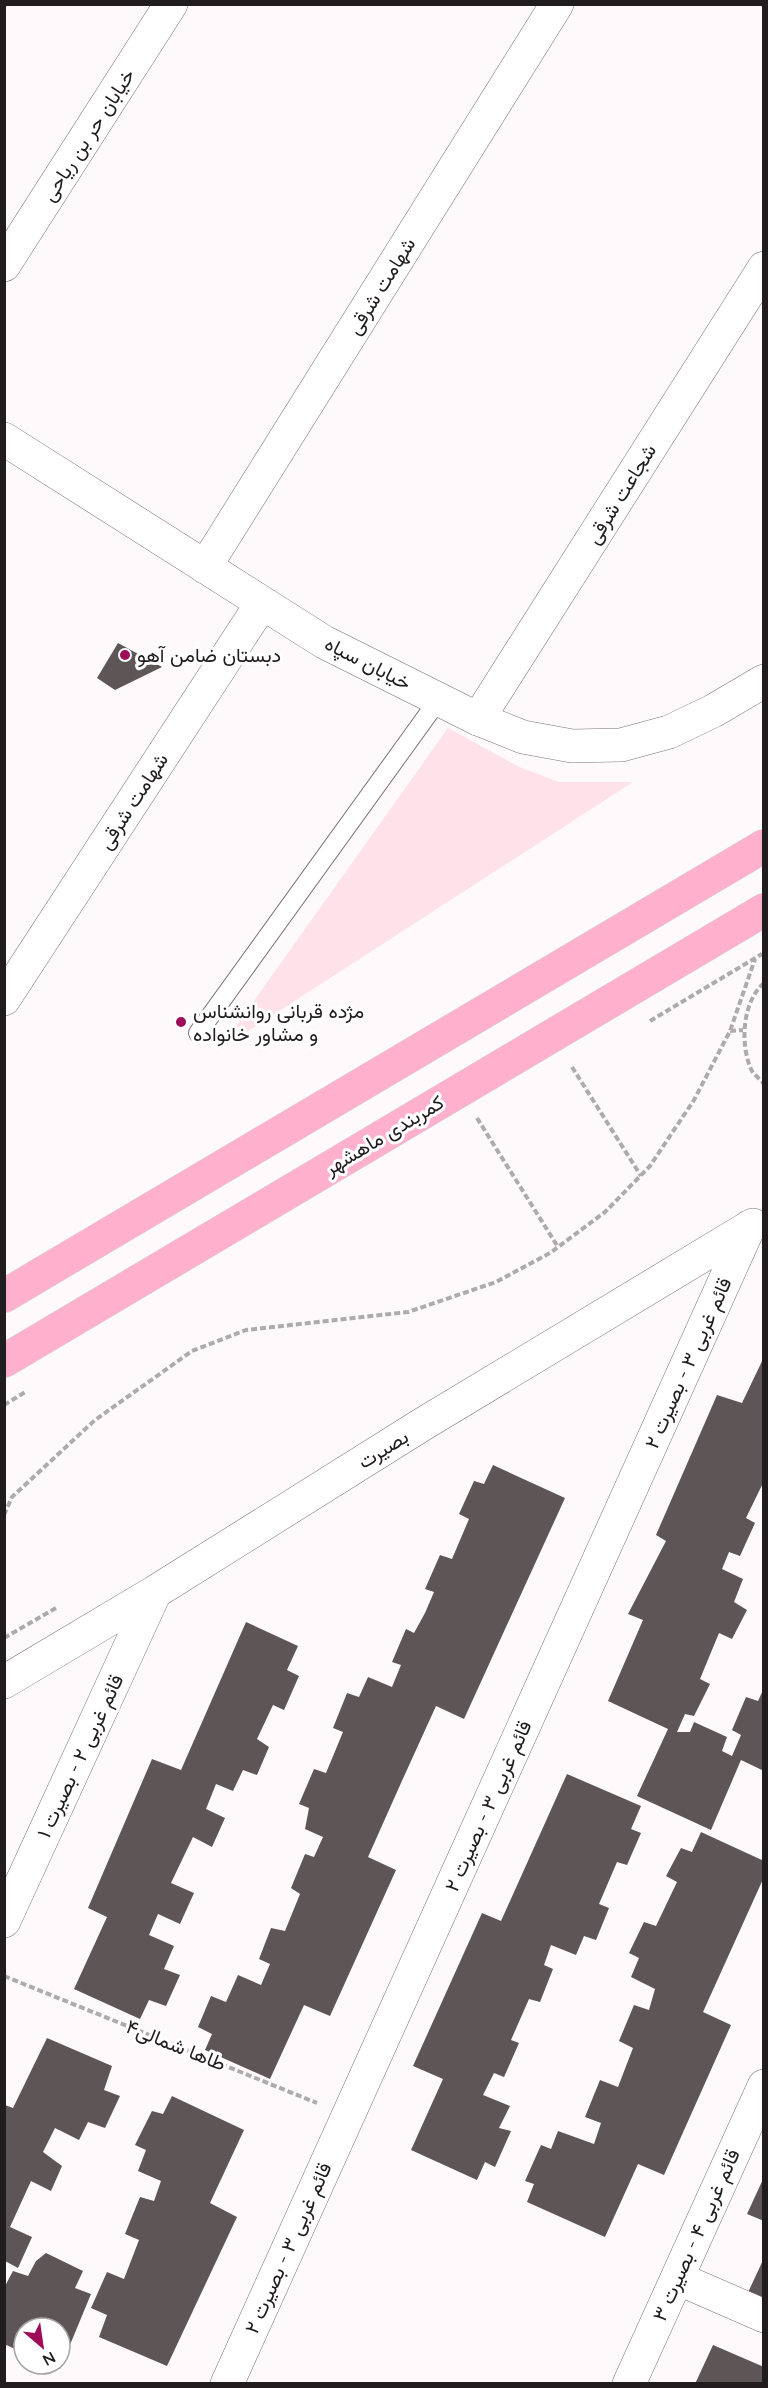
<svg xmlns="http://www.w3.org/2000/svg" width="768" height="2388" font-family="Quicksand,Vazirmatn,sans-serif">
  <rect width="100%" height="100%" fill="#fef9fa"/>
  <path fill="#fee1e9" d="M448 728 519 767 559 782H633L219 1050Z"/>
  <path fill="#5e5557" d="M118 643 162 667 115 690 97 678Z
    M764 1357V1481L746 1518 755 1523 740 1556 729 1552 722 1569 743 1579 734 1602 747 1610 732 1639 719 1633 700 1679 710 1684 694 1716 685 1714 677 1732H690L694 1722 727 1737 722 1751 732 1756 741 1735 732 1730 746 1697 758 1701 764 1688V1771L741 1760 711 1830 637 1796 668 1729 608 1701 643 1620 628 1614 666 1541 656 1535 717 1395 742 1403Z
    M493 1465 565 1498 464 1719 436 1706 401 1783 368 1857 396 1870 330 2016 304 2005 270 2079 205 2050 212 2034 198 2027 211 1996 226 2002 238 1975 261 1985 270 1964 259 1959 271 1928 285 1931 300 1894 291 1888 305 1854 314 1857 323 1837 305 1829 309 1808 299 1804 314 1769 326 1773 343 1732 333 1728 347 1693 359 1697 368 1677 392 1687 401 1665 392 1662 406 1629 414 1633 425 1613 434 1592 425 1589 440 1555 452 1559 469 1519 459 1514 474 1481 484 1484Z
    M246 1622 298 1646 287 1670 299 1676 284 1710 273 1705 257 1739 269 1747 257 1775 243 1770 233 1791 216 1784 206 1809 225 1818 212 1847 193 1837 171 1883 194 1893 180 1924 158 1914 149 1935 174 1946 164 1969 180 1975 166 2006 149 2000 140 2019 74 1989 107 1917 88 1908 152 1759 181 1770Z
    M567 1774 641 1806 631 1829 641 1833 627 1865 617 1862 599 1904 609 1908 596 1940 584 1936 576 1955 551 1945 544 1965 553 1969 540 2002 529 1999 511 2040 519 2043 504 2077 494 2073 483 2095 510 2106 499 2128 511 2131 495 2167 485 2162 477 2180 411 2150 443 2079 413 2066 482 1913 501 1921Z
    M701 1832 764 1861V1877L703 2012 731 2025 664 2175 638 2164 605 2237 527 2202 534 2184 525 2181 541 2145 551 2149 558 2131 594 2144 601 2123 585 2117 600 2080 618 2087 633 2048 619 2041 634 2005 649 2010 655 1989 631 1977 639 1958 629 1953 644 1922 656 1926 677 1882 666 1876 681 1848 692 1852Z
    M47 2038 112 2066 104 2090 120 2096 105 2128 88 2122 79 2140 55 2128 43 2152 62 2166 51 2191 31 2181 10 2227 32 2237 18 2268 5 2261V2105L13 2108Z
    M172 2096 244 2130 210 2203 237 2217 167 2366 99 2337 107 2315 91 2308 107 2272 124 2279 139 2240 125 2234 140 2197 154 2201 161 2181 138 2171 146 2150 135 2145 152 2111 163 2114Z
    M764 2177V2221L747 2214Z
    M46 2253 83 2271 75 2288 91 2294 60 2369 50 2364H60V2328H24V2353L4 2344V2288L13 2271 28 2276 36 2261Z
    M764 2258V2307L745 2299Z
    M713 2345 764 2367V2384H695Z"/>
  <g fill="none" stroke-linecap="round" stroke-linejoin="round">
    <g stroke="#7d7376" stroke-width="20">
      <path id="lane" d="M198 1033 439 699"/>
    </g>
    <g stroke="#7d7376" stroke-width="34">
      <path id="street" d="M4 265 171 4
        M205 567 557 4
        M478 719 764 268
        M4 999 262 603
        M4 1682 155 1592 423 1424 753 1225
        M4 1921 155 1592
        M677 2278 764 2316
        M227 2384 749 1227
        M629 2384 764 2086"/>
    </g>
    <g stroke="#7d7376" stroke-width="34">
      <path id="secondary" d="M4 439 324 642 478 719 523 737 572 746 621 745 669 732 713 711 764 681"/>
    </g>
    <g stroke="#d7d6d6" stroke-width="34">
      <path id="primary" d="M4 1296 764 846
        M4 1361 764 910"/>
    </g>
    <path stroke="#afabac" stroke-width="4" stroke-dasharray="6 3" stroke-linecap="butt" d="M764 983C742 1002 740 1044 751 1069 753 1074 760 1079 764 1084
      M650 1021 762 954
      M730 1031 743 1030
      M572 1067 641 1176
      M477 1118 558 1247
      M4 1405 27 1391
      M4 1515 12 1497 95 1420 192 1351 246 1330 408 1312 496 1282 550 1253 605 1212 650 1166 694 1100 730 1031 755 959
      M4 1638 56 1608
      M4 1976 317 2103"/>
    <use href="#lane" stroke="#fff" stroke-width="18"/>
    <use href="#street" stroke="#fff" stroke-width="33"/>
    <use href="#secondary" stroke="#fff" stroke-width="33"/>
    <use href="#primary" stroke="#feb0cd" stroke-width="33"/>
  </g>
  <g fill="#9e0b56" stroke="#fff" stroke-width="2">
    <circle cx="125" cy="655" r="6"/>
    <circle cx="181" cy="1022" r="6"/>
  </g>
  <g text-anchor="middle" stroke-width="6" stroke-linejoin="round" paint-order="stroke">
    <g font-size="20" fill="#211d1e" stroke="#fff">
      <text transform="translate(88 135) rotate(-57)" y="7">خیابان حر بن ریاحی</text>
      <text transform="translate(381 286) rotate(-58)" y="7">شهامت شرقی</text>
      <text transform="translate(621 494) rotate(-58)" y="7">شجاعت شرقی</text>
      <text transform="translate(368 663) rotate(27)" y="7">خیابان سپاه</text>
      <text transform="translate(133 801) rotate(-57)" y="7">شهامت شرقی</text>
      <text transform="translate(384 1135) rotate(-31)" y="7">کمربندی ماهشهر</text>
      <text transform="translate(688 1363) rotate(-66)" y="7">قائم غربی ۳ - بصیرت ۲</text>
      <text transform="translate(383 1449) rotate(-32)" y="7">بصیرت</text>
      <text transform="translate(80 1756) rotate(-65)" y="7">قائم غربی ۲ - بصیرت ۱</text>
      <text transform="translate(488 1806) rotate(-66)" y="7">قائم غربی ۳ - بصیرت ۲</text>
      <text transform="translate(176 2045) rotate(22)" y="7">طاها شمالی۴</text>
      <text transform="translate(696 2235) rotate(-66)" y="7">قائم غربی ۴ - بصیرت ۳</text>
      <text transform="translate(288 2248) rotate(-66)" y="7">قائم غربی ۳ - بصیرت ۲</text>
    </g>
    <g font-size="20" fill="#211d1e" stroke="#fff" text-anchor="start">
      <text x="137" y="662">دبستان ضامن آهو</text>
      <text x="193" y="1018">مژده قربانی روانشناس<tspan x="193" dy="23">و مشاور خانواده</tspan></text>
    </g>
  </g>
  <rect width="768" height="2388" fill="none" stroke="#211d1e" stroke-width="12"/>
  <g transform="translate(42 2346) rotate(151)"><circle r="28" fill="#ffffff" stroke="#a6a5a5" stroke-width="1.5"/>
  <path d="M0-4.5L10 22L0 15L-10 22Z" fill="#9e0b56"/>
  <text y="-9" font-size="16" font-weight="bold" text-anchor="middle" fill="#211d1e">N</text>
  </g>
</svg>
